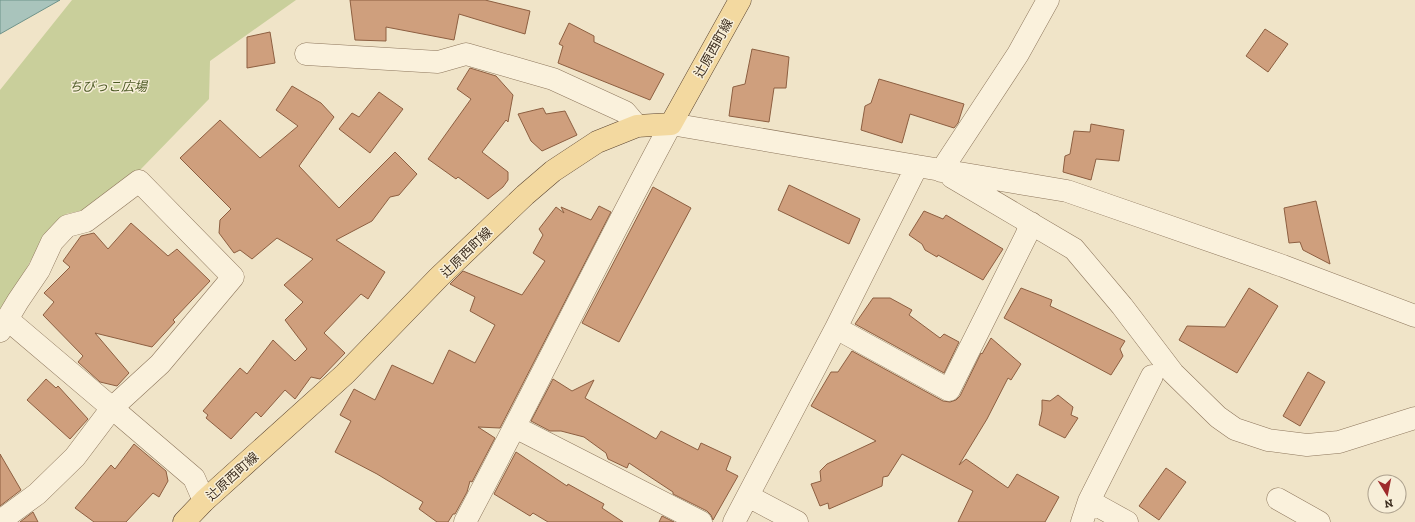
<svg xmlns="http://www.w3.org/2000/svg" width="1415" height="522" font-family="'Zilla Slab','Noto Sans JP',serif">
  <rect width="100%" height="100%" fill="#f0e4c8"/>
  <path fill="#c9cf9b" d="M72 0H296L210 61 209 99 141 169 84 210 66 214 44 236 0 317V90Z"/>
  <path fill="#a9c4bc" stroke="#6f938a" d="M0 0H60L0 34Z"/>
  <path fill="#cf9f7d" stroke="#8d5f41" d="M350 0H485L530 11 525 34 459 14 454 40 386 27V41L355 40Z
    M569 23 594 36V42L664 74 650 100 558 63 563 46 559 44Z
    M1265 29 1288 44 1268 72 1246 56Z
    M270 32 275 63 247 68V37Z
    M752 49 789 57 786 88H774L769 122 729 116 733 87 745 84Z
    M470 68 496 76 513 95 508 122 506 120 482 152 508 172V180L503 187 488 199 458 177 456 179 428 159 471 99 457 89Z
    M879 79 964 104 958 123 954 128 910 114 902 143 861 130 865 106 871 103Z
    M292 86 321 103 334 117 299 166 339 208 395 152 417 174 399 195 390 197 372 221 336 240 385 272 368 299 361 294 324 333 345 353 320 379 311 377 295 399 285 390 261 417 256 412 231 439 206 418 208 415 203 411 240 368 247 374 273 340 295 361 307 349 285 320 303 302 284 285 313 259 277 238 252 259 240 250 234 253 219 233 220 220 231 209 180 158 220 120 260 158 298 126 276 110Z
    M379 92 403 109 370 153 339 129 352 113 359 117Z
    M543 108 546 114 565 111 577 135 542 151 531 141 518 114Z
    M1091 124 1124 130 1119 161 1096 159 1091 180 1063 172 1065 156 1070 154 1074 131 1090 132Z
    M789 185 860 219 849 244 778 210Z
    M653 187 691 208 619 342 582 323Z
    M1316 201 1330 264 1303 250 1300 242 1289 243 1284 208Z
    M599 206 611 212 500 428 478 427 495 438 472 482 470 481 467 492 455 514H453L448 522H437L419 509 423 502 377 474 335 452 351 421 340 415 354 389 375 400 392 365 433 384 449 350 475 363 495 325 470 311 475 297 450 284 463 271 522 295 545 261 533 253 543 235 539 229 556 207 564 213 561 207 591 220Z
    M924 211 943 219 946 215 1003 249 983 280 938 255 937 257 925 250 922 244 909 235Z
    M131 223 168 256 177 249 210 281 173 320 175 322 152 347 95 333 129 373 117 386 100 382 78 362 83 356 43 315 54 302 44 293 70 267 63 261 81 236 94 233 108 249Z
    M1021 288 1052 300 1050 306 1125 341 1120 349 1123 356 1111 375 1004 318Z
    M1249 288 1278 306 1237 373 1179 340 1187 326 1225 327Z
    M873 298H890L912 310 909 315 940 338 944 334 959 342 944 373 855 324Z
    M991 338 1021 364 1011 380 1008 378 987 419 959 465 966 459 1008 488 1017 474 1059 497 1045 522H958L973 491 902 454 888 476 883 477 882 486 829 509 828 503 820 506 811 484 821 481 820 471 827 464 876 441 811 406 831 372H838L852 351 943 401 950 402 956 400 960 396 981 353 982 354Z
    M1308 372 1325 382 1300 426 1283 416Z
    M46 379 56 388 58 386 88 419 70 439 27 400Z
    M553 379 572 391 594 380 585 398 656 439 661 431 698 450 701 443 731 457 726 470 738 476 713 520 711 515 707 511 673 494V492L629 463 627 468 608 459 606 453 584 437 561 431H550L531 421Z
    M1058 395 1073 407 1071 415 1078 418 1065 438 1039 425 1042 411V400L1050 401Z
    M134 444 166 471 168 481 159 497 153 493 126 522H94L75 508 111 465 115 469Z
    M516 452 567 486 568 484 604 504 602 508 623 522H548L533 513 530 516 494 494Z
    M0 454 21 490 0 506Z
    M1166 468 1186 482 1159 520 1139 506Z
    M33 512 38 522H20Z
    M662 516 674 522H659Z"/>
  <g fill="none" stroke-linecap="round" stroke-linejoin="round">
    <g stroke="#8d765c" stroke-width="23">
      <path id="minor" d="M306 54 438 62 466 54 553 79 625 112 637 126
        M941 171 1018 54 1048 0
        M952 177 1074 249 1122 306 1173 373 1218 417 1235 429 1268 440 1307 445 1339 442 1415 418
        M836 328 949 390 1026 236 1031 223
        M0 331 18 301 39 270 52 242 67 226 86 221 139 181 233 277 160 364 112 408 194 478 204 501
        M515 427 701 522
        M748 496 797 522
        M1278 499 1319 522
        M1089 501 1152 376
        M0 521 37 494 75 457 112 408 7 319
        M465 522C535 390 600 256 671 124L917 166
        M734 522 836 328 917 166 1067 191 1283 266 1415 316
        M1082 522 1089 501 1127 522"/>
    </g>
    <g stroke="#5b4430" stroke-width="23">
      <path id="major" d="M184 522 204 501 345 374 439 277 525 195 553 171 597 142 637 126 671 124 740 0"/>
    </g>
    <use href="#minor" stroke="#faf1dc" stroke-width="22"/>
    <use href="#major" stroke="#f3d9a0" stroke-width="22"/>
  </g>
  <g text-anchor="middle" stroke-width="3" stroke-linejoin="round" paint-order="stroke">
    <g font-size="13" fill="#3d2e20" stroke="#f7eed8">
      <text transform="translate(713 48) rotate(-61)" y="5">辻原西町線</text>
      <text transform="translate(466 252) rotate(-44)" y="5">辻原西町線</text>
      <text transform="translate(232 476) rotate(-42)" y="5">辻原西町線</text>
    </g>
    <g font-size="13" font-style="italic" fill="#4d5a26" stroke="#f7eed8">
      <text x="108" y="91">ちびっこ広場</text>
    </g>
  </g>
  <g transform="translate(1387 494) rotate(170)"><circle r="19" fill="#f7eed8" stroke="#ada18e"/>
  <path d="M0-3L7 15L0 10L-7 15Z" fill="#9e2a2b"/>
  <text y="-6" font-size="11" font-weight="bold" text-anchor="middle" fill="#3d2e20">N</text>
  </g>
</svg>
